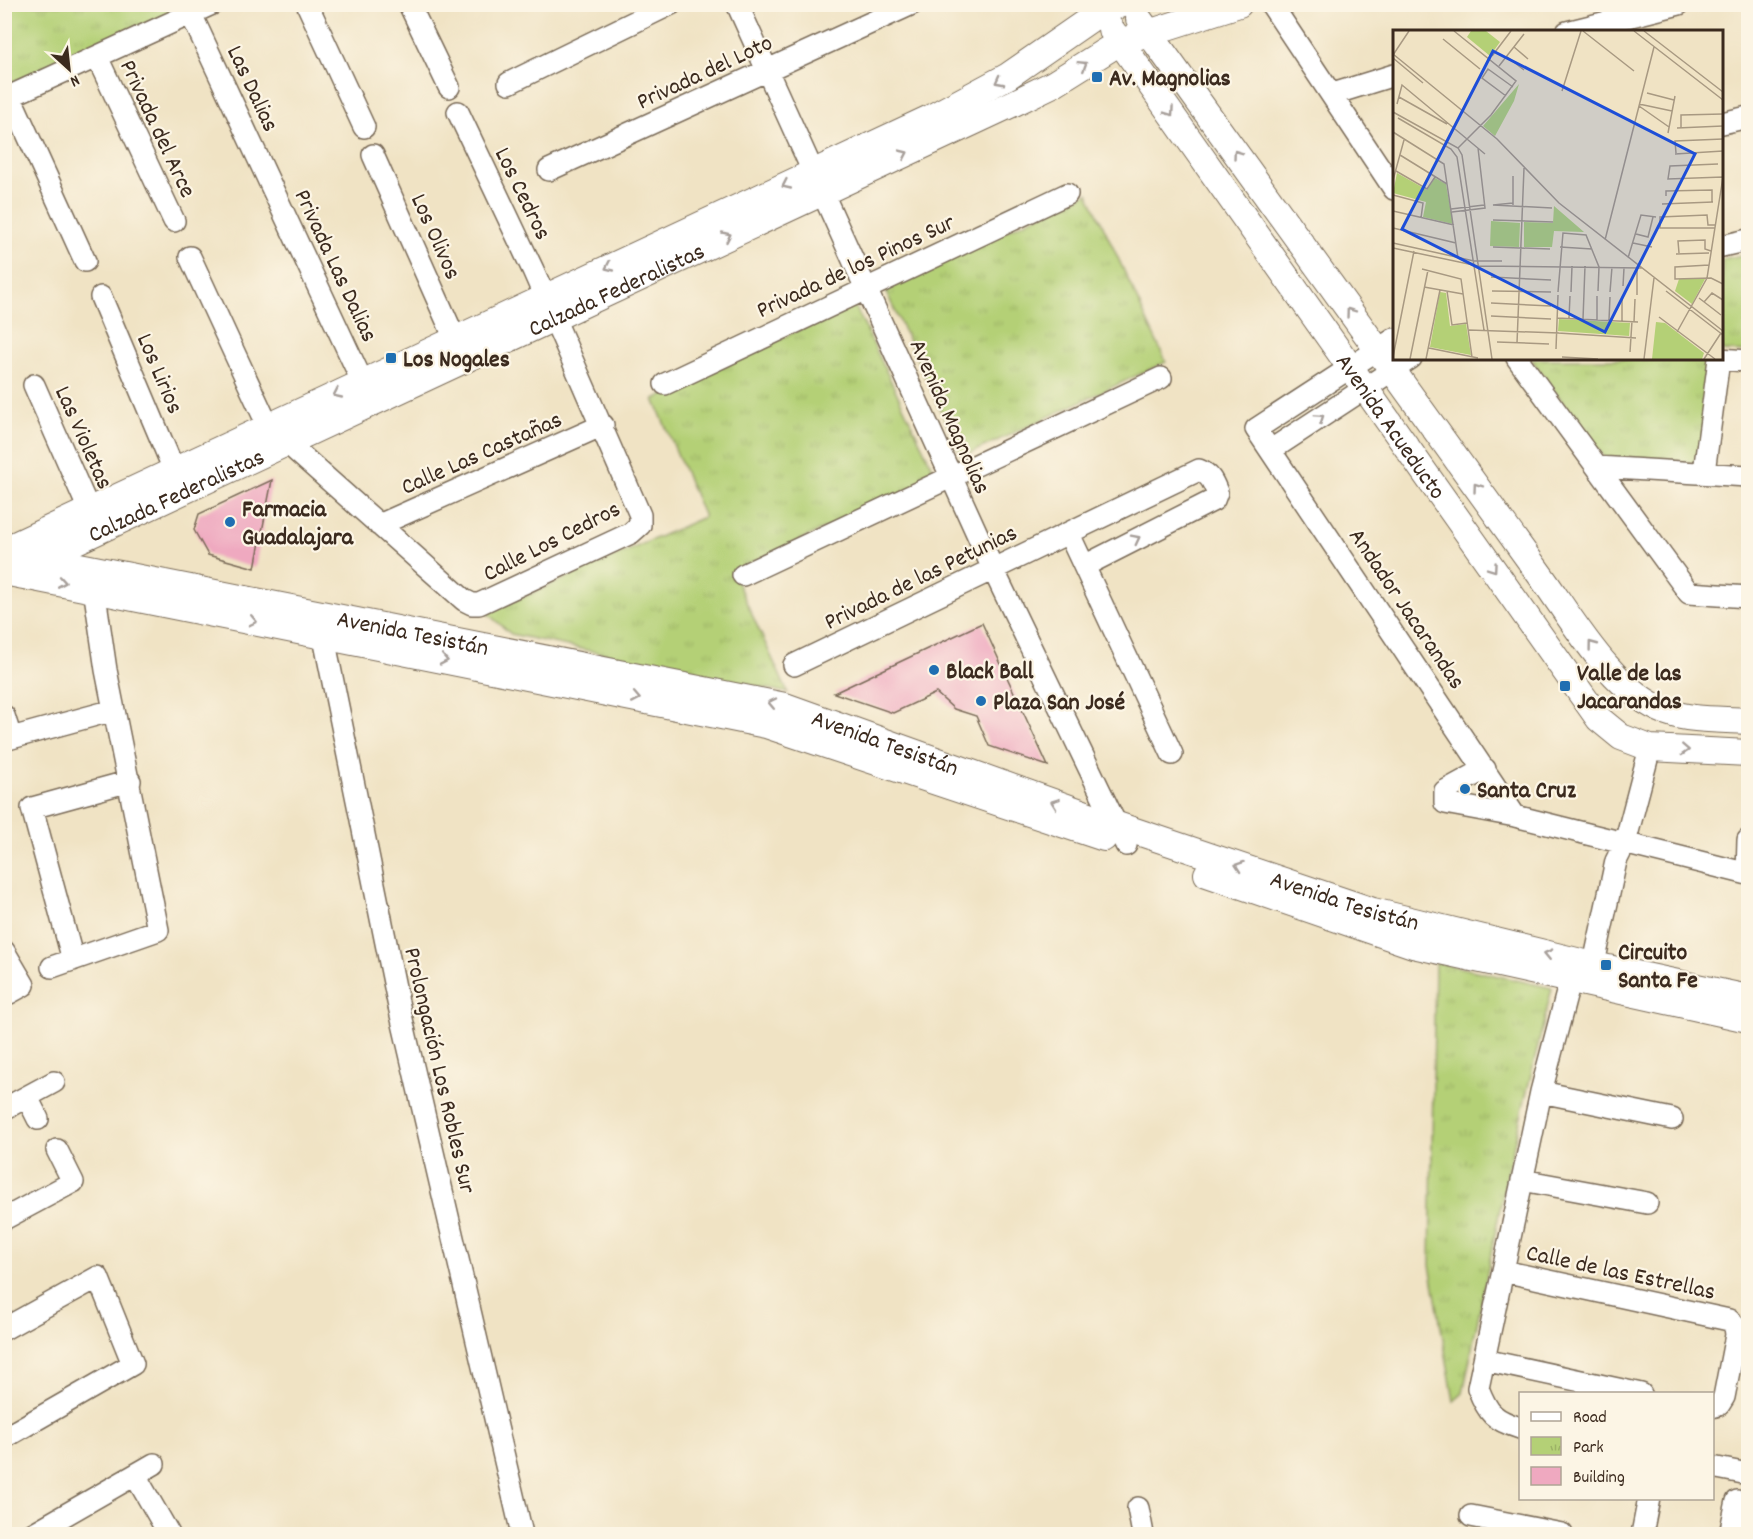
<svg xmlns="http://www.w3.org/2000/svg" width="1753" height="1539" font-family="Dekko,sans-serif">
  <defs>
    <pattern id="park-tufts" width="24" height="20" patternUnits="userSpaceOnUse" patternTransform="scale(1.5)"><rect width="24" height="20" fill="#b4d076"/><path d="M3 7l-1-3M5 7V3M7 7l1-3M15 17l-1-3M17 17v-4M19 17l1-3" fill="none" stroke="#9cb366"/></pattern>
  </defs>
  <rect width="100%" height="100%" fill="#fcf5e5"/>
  <filter id="ink" filterUnits="userSpaceOnUse"><feTurbulence type="fractalNoise" baseFrequency=".0167" numOctaves="2"/><feDisplacementMap in="SourceGraphic" scale="12" xChannelSelector="R" yChannelSelector="G"/><feConvolveMatrix kernelMatrix="1 2 1 2 8 2 1 2 1" color-interpolation-filters="sRGB"/></filter>
  <filter id="wash" filterUnits="userSpaceOnUse"><feTurbulence type="fractalNoise" baseFrequency=".008" numOctaves="4" result="noise"/><feDisplacementMap in="SourceGraphic" scale="24" xChannelSelector="R" yChannelSelector="G"/><feGaussianBlur stdDeviation="1.35" result="paint"/><feColorMatrix in="noise" values="0 0 0 0 0 0 0 0 0 0 0 0 0 0 0 0 0 1.4 0 .05"/><feComposite in="paint" operator="in"/></filter>
  <g filter="url(#wash)">
    <rect width="100%" height="100%" fill="#f0e3c4"/>
    <path fill="url(#park-tufts)" stroke="#787d4a" stroke-width="1.5" d="M5 5H189L5 86Z
      M1088 193 1166 362 962 457 884 287Z
      M1748 254V352L1722 351V259Z
      M854 304 937 477 732 571 788 693 511 634 487 613 704 517 654 399Z
      M1531 359H1714L1700 463 1605 459Z
      M1435 962 1552 988 1508 1169 1463 1393 1454 1401 1430 1265Z"/>
    <g id="blocks">
      <path fill="#efa9c0" d="M272 480 255 568 208 555 194 530 199 514Z
        M982 623 1048 766 989 746 976 716 954 709 936 693 893 713 834 693Z"/>
    </g>
  </g>
  <g filter="url(#ink)">
    <use href="#blocks" fill-opacity="0" stroke="#7a6b58" stroke-width="1.5"/>
    <g fill="none" stroke-linecap="round" stroke-linejoin="round">
      <g stroke="#7a6b58" stroke-width="24">
        <path id="minor" d="M307 4 364 127
          M409 4 449 87
          M737 4 993 569 1126 845
          M1271 4 1394 189
          M191 14 369 396
          M1567 32 1679 4
          M97 57 174 221
          M509 83 671 4
          M1333 94 1394 75
          M10 96 85 261
          M4 99 212 4
          M1722 123 1748 117
          M373 155 455 339
          M549 170 912 4
          M1722 246 1748 240
          M190 257 268 426 464 600 472 604H479L631 533 640 525V515L533 270 458 112
          M101 297 174 470
          M1394 339 1256 429 1515 816
          M1517 358 1689 593 1748 597
          M665 384 1067 194
          M34 385 89 510
          M1271 450 1411 358
          M1597 467 1748 476
          M1704 472 1719 359 1748 361
          M379 525 603 425
          M1069 534 1172 754
          M743 575 1161 378
          M321 623 398 1002 522 1534
          M794 665 1199 470C1210 474 1213 482 1217 492L1214 500 1084 566
          M4 716 11 738
          M4 740 114 710
          M1485 769 1445 791V803L1515 816 1748 874
          M1747 874 1748 840
          M4 951 24 985 4 996
          M73 960 32 808 130 781
          M52 967 158 930 106 670 94 588
          M1541 1092 1672 1119
          M27 1097 38 1119
          M4 1109 54 1082
          M1522 1180 1647 1203
          M4 1219 73 1182 57 1150
          M1503 1271 1729 1320 1735 1326 1736 1335 1724 1397 1719 1405 1712 1407
          M4 1329 98 1277 133 1364 4 1438
          M1484 1360 1641 1394
          M1520 1428C1494 1420 1488 1414 1478 1388L1541 1092 1570 981 1589 964 1596 954 1616 861 1625 843 1650 748
          M1712 1467 1748 1474
          M135 1475 169 1534
          M1138 1508 1143 1534
          M1471 1516 1562 1534
          M32 1534 154 1464
          M1642 1534 1649 1498
          M1730 1534 1737 1501"/>
      </g>
      <g stroke="#7a6b58" stroke-width="28">
        <g id="tertiary">
          <path d="M1139 19 1538 572C1571 617 1612 692 1667 712 1692 721 1722 719 1748 721"/>
          <path id="s1" d="M1111 29 1599 719 1621 737 1650 748 1748 753"/>
          <path d="M4 550 930 118 1008 76 1099 13 1122 4"/>
          <path id="s2" d="M4 551 785 706 1117 825 1373 911 1589 964 1748 998"/>
          <path id="s3" d="M38 559 1014 103 1053 84 1120 42 1239 4"/>
          <path d="M4 572 766 725 1104 838"/>
          <path d="M1207 874 1413 945 1748 1019"/>
        </g>
      </g>
      <use href="#minor" stroke="#fff" stroke-width="21"/>
      <use href="#tertiary" stroke="#fff" stroke-width="26"/>
    </g>
    <defs><path id="oneway-chevron" d="M-2-3.5L2.5 0L-2 3.5" fill="none" stroke-width="1.6" stroke-linecap="round" stroke-linejoin="round" transform="scale(1.5)"/></defs>
    <g stroke="#a79f9a">
      <use href="#oneway-chevron" transform="translate(1083 65) rotate(-32)"/>
      <use href="#oneway-chevron" transform="translate(999 81) rotate(152)"/>
      <use href="#oneway-chevron" transform="translate(1170 112) rotate(55)"/>
      <use href="#oneway-chevron" transform="translate(904 154) rotate(-25)"/>
      <use href="#oneway-chevron" transform="translate(1237 154) rotate(-126)"/>
      <use href="#oneway-chevron" transform="translate(786 185) rotate(155)"/>
      <use href="#oneway-chevron" transform="translate(727 236) rotate(-25)"/>
      <use href="#oneway-chevron" transform="translate(609 267) rotate(155)"/>
      <use href="#oneway-chevron" transform="translate(1350 312) rotate(-126)"/>
      <use href="#oneway-chevron" transform="translate(337 394) rotate(155)"/>
      <use href="#oneway-chevron" transform="translate(1320 418) rotate(-34)"/>
      <use href="#oneway-chevron" transform="translate(1477 487) rotate(-126)"/>
      <use href="#oneway-chevron" transform="translate(1136 539) rotate(-27)"/>
      <use href="#oneway-chevron" transform="translate(1493 568) rotate(55)"/>
      <use href="#oneway-chevron" transform="translate(62 582) rotate(10)"/>
      <use href="#oneway-chevron" transform="translate(253 621) rotate(12)"/>
      <use href="#oneway-chevron" transform="translate(1592 645) rotate(-127)"/>
      <use href="#oneway-chevron" transform="translate(444 660) rotate(11)"/>
      <use href="#oneway-chevron" transform="translate(636 698) rotate(11)"/>
      <use href="#oneway-chevron" transform="translate(772 703) rotate(-168)"/>
      <use href="#oneway-chevron" transform="translate(1685 750) rotate(3)"/>
      <use href="#oneway-chevron" transform="translate(1055 803) rotate(-160)"/>
      <use href="#oneway-chevron" transform="translate(1239 866) rotate(-161)"/>
      <use href="#oneway-chevron" transform="translate(1548 954) rotate(-167)"/>
    </g>
  </g>
  <g fill="#1f6fb2" stroke="#fcf5e5" stroke-width="2">
    <rect x="1091" y="71" width="12" height="12" rx="3"/>
    <rect x="385" y="352" width="12" height="12" rx="3"/>
    <circle cx="230" cy="522" r="6"/>
    <circle cx="934" cy="670" r="6"/>
    <rect x="1559" y="680" width="12" height="12" rx="3"/>
    <circle cx="981" cy="701" r="6"/>
    <circle cx="1465" cy="789" r="6"/>
    <rect x="1600" y="959" width="12" height="12" rx="3"/>
  </g>
  <g text-anchor="middle" stroke-width="4.5" stroke-linejoin="round" paint-order="stroke">
    <g font-size="24" fill="#3b2a1e" stroke="#fcf5e5">
      <text transform="translate(704 71) rotate(-25)" y="8">Privada del Loto</text>
      <text transform="translate(254 88) rotate(65)" y="8">Las Dalias</text>
      <text transform="translate(159 128) rotate(65)" y="8">Privada del Arce</text>
      <text transform="translate(524 193) rotate(64)" y="8">Los Cedros</text>
      <text transform="translate(437 236) rotate(66)" y="8">Los Olivos</text>
      <text transform="translate(337 265) rotate(65)" y="8">Privada Las Dalias</text>
      <text transform="translate(855 265) rotate(-25)" y="8">Privada de los Pinos Sur</text>
      <text dy="8" stroke="none"><textPath href="#s3" startOffset="638">Calzada Federalistas</textPath></text>
      <text transform="translate(161 373) rotate(67)" y="8">Los Lirios</text>
      <text transform="translate(951 416) rotate(66)" y="8">Avenida Magnolias</text>
      <text dy="8" stroke="none"><textPath href="#s1" startOffset="486">Avenida Acueducto</textPath></text>
      <text transform="translate(85 437) rotate(66)" y="8">Las Violetas</text>
      <text transform="translate(481 452) rotate(-24)" y="8">Calle Las Castañas</text>
      <text dy="8" stroke="none"><textPath href="#s3" startOffset="152">Calzada Federalistas</textPath></text>
      <text transform="translate(551 540) rotate(-27)" y="8">Calle Los Cedros</text>
      <text transform="translate(920 576) rotate(-26)" y="8">Privada de las Petunias</text>
      <text transform="translate(1408 608) rotate(56)" y="8">Andador Jacarandas</text>
      <text dy="8" stroke="none"><textPath href="#s2" startOffset="417">Avenida Tesistán</textPath></text>
      <text dy="8" stroke="none"><textPath href="#s2" startOffset="903">Avenida Tesistán</textPath></text>
      <text dy="8" stroke="none"><textPath href="#s2" startOffset="1389">Avenida Tesistán</textPath></text>
      <text transform="translate(441 1070) rotate(77)" y="8">Prolongación Los Robles Sur</text>
      <text transform="translate(1621 1271) rotate(12)" y="8">Calle de las Estrellas</text>
    </g>
    <g font-size="24" font-weight="bold" fill="#3b2a1e" stroke="#fcf5e5" text-anchor="start">
      <text x="1109" y="85">Av. Magnolias</text>
      <text x="403" y="366">Los Nogales</text>
      <text x="242" y="516">Farmacia<tspan x="242" dy="28">Guadalajara</tspan></text>
      <text x="946" y="678">Black Ball</text>
      <text x="1577" y="680">Valle de las<tspan x="1577" dy="28">Jacarandas</tspan></text>
      <text x="993" y="709">Plaza San José</text>
      <text x="1477" y="797">Santa Cruz</text>
      <text x="1618" y="959">Circuito<tspan x="1618" dy="28">Santa Fe</tspan></text>
    </g>
  </g>
  <g transform="translate(1393 30)">
    <rect width="330" height="330" fill="#f0e3c4"/>
    <path d="M78 1H93L107 12 97 26 74 7ZM263 292 272 293 311 323 309 329H259Z" fill="#b4d076"/>
    <path d="M126 54 121 71 102 106 90 96ZM4 143 34 160 42 148 53 154 60 194 30 187 33 172 0 163ZM161 176 191 202 161 201 159 217H131V192L160 193ZM98 191 127 193 126 217 97 216ZM286 249H312L299 274 282 261ZM47 262 53 263 57 296 73 294 78 325 37 317ZM166 289 237 293 236 306 165 301Z" fill="#b4d076"/>
    <path fill="none" stroke="#a89982" stroke-width="1.5" d="M61 1 123 51 98 85 65 118M190 1 241 41M241 1 330 70M251 1 330 62M50 9 87 39M121 17 135 29M0 24 104 109 166 173 330 301M0 25 16 1M99 26 118 1M113 26 131 40M0 28 30 53M106 36 131 4M169 61 188 1M254 63 281 70M113 66 89 48 95 39 120 57M6 67 54 94M4 74 9 55 92 124M246 74 279 81M246 76 276 97M0 82 65 118 69 125 99 329M5 88 58 119 64 127 91 300M284 98 330 96M288 98V85L330 84M0 102 51 134 65 228M275 103 282 66M283 123 282 111 330 109M282 124 330 121M7 125 54 154M325 134 277 136 275 149 330 147M3 141 34 159 42 147M0 150 11 110M0 165 30 173 28 188M273 166V161L319 160V172M120 173 100 175 159 178M269 174 320 172M120 175V146M58 179 91 175M0 181 61 195M59 182 92 178 85 118M100 190 160 192M0 198 63 213M322 198H267V187L314 185 315 195H322M243 204 255 207 260 187M212 210 261 17M0 213 81 231H109M240 213 259 217M100 217 157 219M167 217 199 219M0 218 85 236 249 238M286 223 285 211 312 210V219L318 221M283 224 316 223M235 228 248 185 263 187M316 235 282 237V249L318 248 330 254M244 238V265M29 239 68 249 79 327M98 247 158 250M230 256 231 238M31 257 70 264M54 261 59 295 74 293M99 261 158 262M273 261 330 305M165 262 170 203 193 205 206 237 205 261M178 262 179 236M217 262 219 237M306 268 328 285M311 272 319 263 330 270M98 273 158 276M98 286 158 289M266 287 322 329M164 288 245 292M176 288 177 266M190 289 192 236M204 290V266M216 290 217 267M229 291V268M241 292 242 269M76 300 166 303M284 302 314 248 330 147M165 303 243 308M104 312 156 314M124 313 131 138M36 318 85 328M163 319 165 265M237 322 239 291M0 327 21 221M169 327 205 329M17 329 35 240M33 329 47 260M251 329 261 248M311 329 328 303"/>
    <path fill="#1d4ed8" fill-opacity="0.15" stroke="#1d4ed8" stroke-width="3" d="M100 21 302 124 212 302 9 199Z"/>
    <rect width="330" height="330" fill="none" stroke="#3b2a1e" stroke-width="3"/>
  </g>
  <rect width="1753" height="1539" fill="none" stroke="#fcf5e5" stroke-width="24"/>
  <rect x="1519" y="1392" width="195" height="108" fill="#fcf5e5" stroke="#afa495" stroke-width="1.5"/>
  <rect x="1531" y="1412" width="30" height="9" fill="#ffffff" stroke="#afa495" stroke-width="1.5"/>
  <text x="1573" y="1422" font-size="18" fill="#3b2a1e">Road</text>
  <rect x="1531" y="1437" width="30" height="18" fill="url(#park-tufts)" stroke="#afa495" stroke-width="1.5"/>
  <text x="1573" y="1452" font-size="18" fill="#3b2a1e">Park</text>
  <rect x="1531" y="1467" width="30" height="18" fill="#efa9c0" stroke="#afa495" stroke-width="1.5"/>
  <text x="1573" y="1482" font-size="18" fill="#3b2a1e">Building</text>
  <g transform="translate(69 69) rotate(153)" stroke="#fcf5e5" stroke-width="4.5" paint-order="stroke">
  <path d="M0-4.5L10 22L0 15L-10 22Z" fill="#3b2a1e"/>
  <text y="-9" font-size="16" font-weight="bold" text-anchor="middle" fill="#3b2a1e">N</text>
  </g>
</svg>
